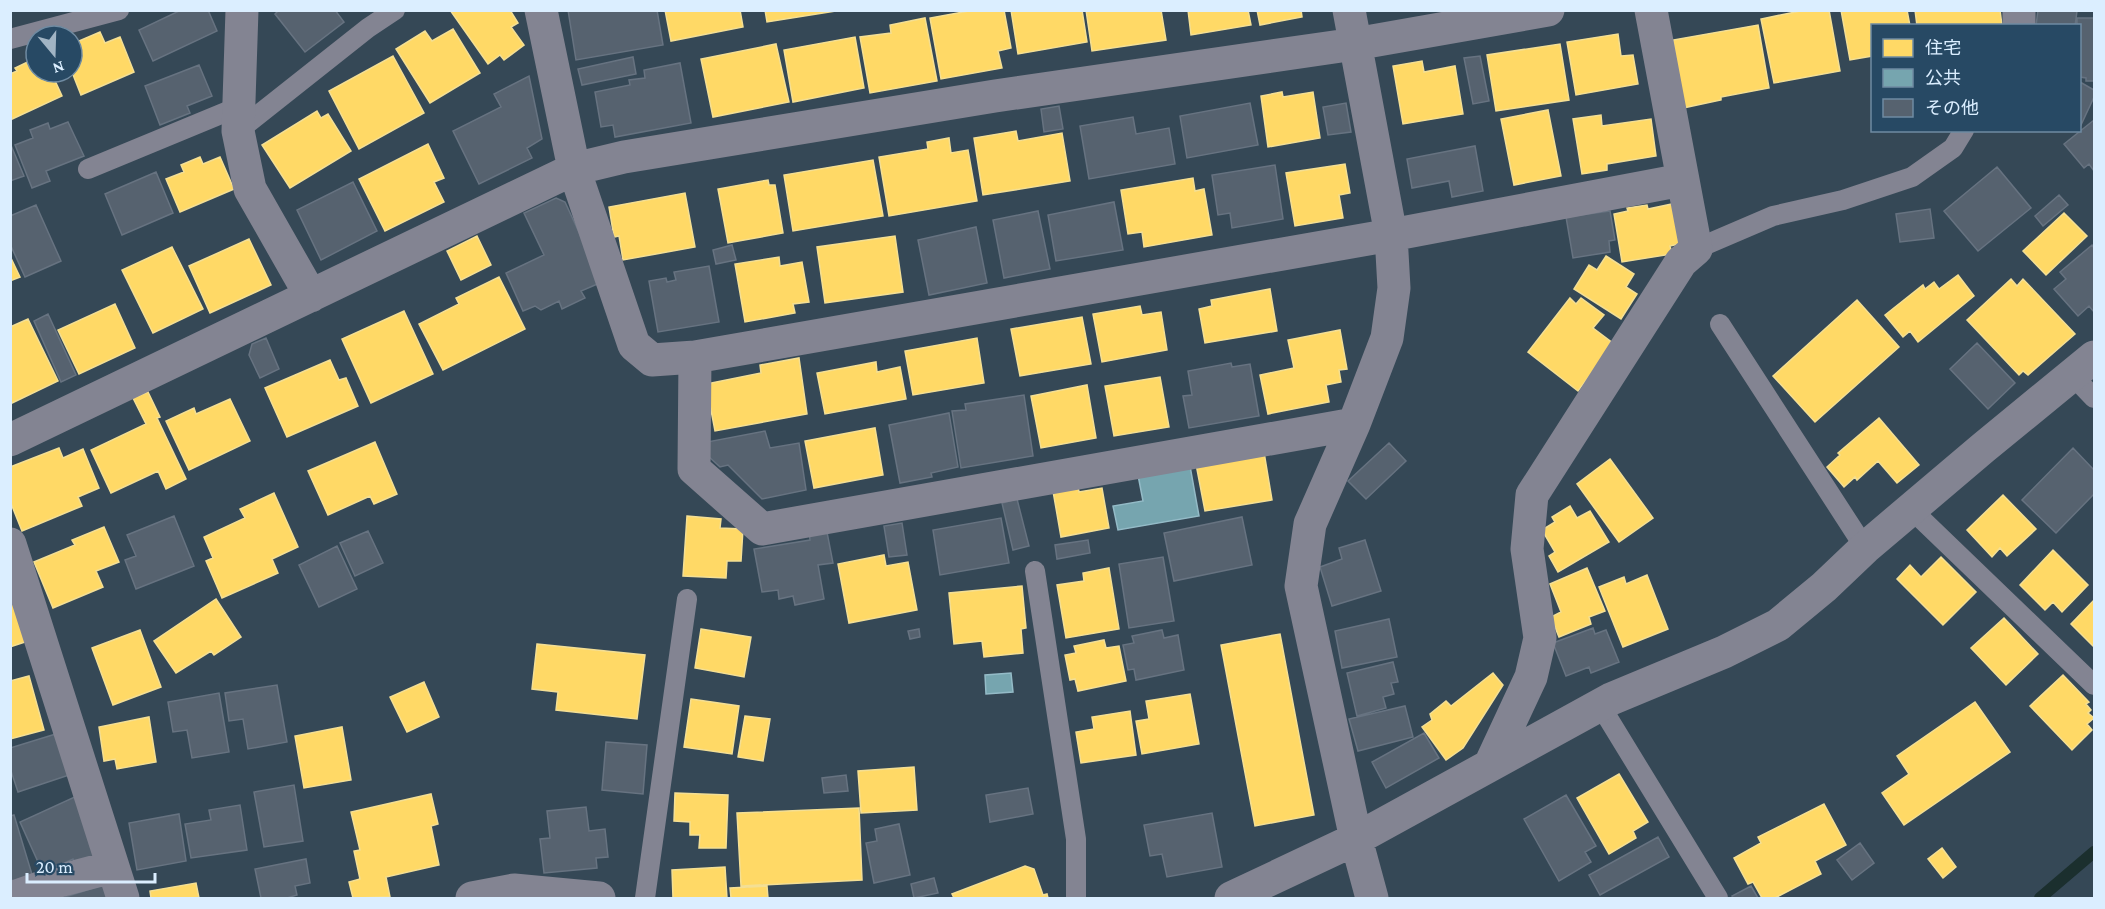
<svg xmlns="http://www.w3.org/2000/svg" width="2105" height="909" font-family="'Crimson Pro','Noto Sans JP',serif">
  <rect width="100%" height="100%" fill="#354856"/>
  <path fill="#ffd966" stroke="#f4df94" stroke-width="1.5" d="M450 10H510L518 23 511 27 524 45 504 60 500 55 488 64Z
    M665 10H740L743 27 671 41Z
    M765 10H842L767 22Z
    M974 10H1004L1011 48 998 51 1002 68 941 79 930 18Z
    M1011 10H1082L1087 42 1018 54Z
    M1086 10H1161L1166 40 1092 51Z
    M1188 10H1248L1251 25 1191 35Z
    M1257 10H1301L1302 17 1260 25Z
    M1805 10H1829L1840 71 1774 83 1761 19Z
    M1841 10H1907L1910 26H1872V56L1850 60Z
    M1915 10H2000L2002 26H1917Z
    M925 18 937 81 870 93 860 37 891 33 890 25Z
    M1758 25 1769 88 1721 97V100L1683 108 1673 40Z
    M453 29 480 73 430 103 396 49 425 31 432 41Z
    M100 32 105 43 120 37 134 72 81 95 72 72V44Z
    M1618 34 1621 56 1633 55 1638 84 1576 95 1567 42Z
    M855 37 864 88 793 102 784 50Z
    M776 44 789 102 713 117 701 59Z
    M1560 44 1569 100 1496 111 1487 55Z
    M393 56 424 113 359 149 329 91Z
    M36 58V72H51L62 96 10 120V74L17 71 15 68Z
    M1422 61 1424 72 1455 66 1463 114 1403 124 1393 66Z
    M1282 92 1283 97 1313 92 1320 138 1268 147 1261 96Z
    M1548 110 1561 176 1514 185 1501 119Z
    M317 111 321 118 328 114 351 151 290 188 262 145Z
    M1601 115 1602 126 1651 119 1656 156 1607 164V170L1582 174 1573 119Z
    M1016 131 1018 141 1062 133 1070 181 983 195 974 138Z
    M949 138 951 153 968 150 977 201 889 216 879 157 928 149 927 142Z
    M428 144 444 178 434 182 444 202 385 231 359 179Z
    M200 157 203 164 220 157 234 189 180 212 166 179 184 172 181 165Z
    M873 160 883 216 793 231 784 175Z
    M1345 164 1350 193 1339 195 1343 218 1295 226 1286 173Z
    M1193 178 1195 191 1204 189 1212 235 1144 247 1142 232 1128 234 1121 190Z
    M768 180 769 185H775L783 233 728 243 718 189Z
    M685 193 695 247 623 260 619 236 614 237 609 207Z
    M1672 204 1679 244 1670 246 1672 254 1622 262 1614 214 1628 211 1627 208 1647 205 1648 209Z
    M2064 213 2087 236 2046 275 2023 251Z
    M477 236 491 265 461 280 447 251Z
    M895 236 903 292 825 303 817 247Z
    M249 239 271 285 210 313 189 266Z
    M172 247 203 309 153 333 122 270Z
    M10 256 20 277 10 281Z
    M1606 256 1634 274 1626 287 1637 294 1621 319 1574 289 1589 265 1597 270Z
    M779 257 780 266 802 262 809 302 793 304 795 313 745 322 735 264Z
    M1958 275 1974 296 1918 342 1910 331 1903 337 1885 315 1923 285 1925 289 1934 282 1939 289Z
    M499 277 525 329 443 370 419 324 459 304 456 298Z
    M2011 279 2017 286 2023 279 2075 334 2028 375 2023 371 2019 375 1967 320Z
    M1270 289 1277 331 1205 343 1199 309 1212 306 1211 300Z
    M1570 298 1576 304 1581 298 1604 315 1593 328 1614 344 1578 391 1528 352Z
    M1857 300 1899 347 1815 422 1773 376Z
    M115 304 135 348 79 374 58 330Z
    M1140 306 1142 315 1161 312 1167 350 1102 362 1093 314Z
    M404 311 433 374 371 403 342 339Z
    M1082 317 1091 364 1020 376 1011 329Z
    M28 319 58 381 10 404V327Z
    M1340 330 1347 369 1339 370 1341 382 1326 385 1329 402 1268 414 1260 375 1294 368 1288 340Z
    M977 338 984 383 913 395 905 351Z
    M799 358 807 414 715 431 706 384 761 373 760 365Z
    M330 360 339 380 346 378 358 406 287 437 265 388Z
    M876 362 877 372 900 367 906 399 825 414 817 373Z
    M1160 377 1169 427 1114 436 1105 386Z
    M1087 385 1096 438 1041 448 1031 396Z
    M148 392 160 417 157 418 186 479 166 489 158 471 111 493 91 450 146 424 133 398Z
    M230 399 250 441 189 470 166 421 194 408 196 414Z
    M1879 418 1919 465 1897 483 1878 461 1857 480 1855 477 1844 487 1827 467 1840 455 1838 453Z
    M875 428 883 475 814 488 805 441Z
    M375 442 397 494 374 504 370 496 328 515 308 471Z
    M59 448 63 458 83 449 99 488 78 497 82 506 22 531 10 501V467Z
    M1264 452 1272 500 1205 511 1196 464Z
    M1610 459 1653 518 1619 542 1577 484Z
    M1078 487 1079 492 1102 488 1109 528 1061 537 1053 491Z
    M274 493 298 547 272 559 278 573 222 598 206 561 213 558 204 537 245 518 240 509Z
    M2003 495 2036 529 2007 556 2000 548 1992 557 1967 530Z
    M1570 506 1577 518 1590 511 1609 542 1558 572 1549 556 1555 552 1542 530 1555 522 1552 517Z
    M687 516 721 519 720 528 743 529 741 561H727L726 578 683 576Z
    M104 527 119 562 96 571 103 587 53 608 34 562 75 545 72 540Z
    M2053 550 2088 585 2062 612 2053 602 2045 610 2020 585Z
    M884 555 886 566 908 562 917 610 849 623 838 564Z
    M1941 557 1976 592 1943 625 1897 579 1910 565 1921 577Z
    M1109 568 1119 629 1066 638 1057 585 1084 581 1083 573Z
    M1587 568 1605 611 1589 617 1591 624 1559 637 1551 617 1561 612 1550 584Z
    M1647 575 1668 629 1623 647 1599 587 1624 577 1626 584Z
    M1022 586 1026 628 1021 629 1023 653 984 657 982 641 954 644 949 593Z
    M10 594 28 641 10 647Z
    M216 599 241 637 214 655 211 651 176 673 154 641Z
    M2094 600V647L2071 624Z
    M2004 618 2038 654 2006 685 1971 648Z
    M701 629 751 637 744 677 695 668Z
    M140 630 161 687 113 705 92 648Z
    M1280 634 1314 815 1255 826 1221 645Z
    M1104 640 1106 648 1119 646 1126 681 1078 691 1075 679 1070 680 1065 655 1076 653 1074 646Z
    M537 644 645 655 637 719 556 710 558 692 532 689Z
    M1493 673 1503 685 1463 748 1446 760 1422 727 1432 720 1430 714 1446 701 1451 706Z
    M2063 675 2089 702 2086 704 2091 710 2088 713 2094 718 2087 724 2092 730 2072 750 2030 706Z
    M29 676 44 730 10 739V681Z
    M424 682 439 717 407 732 390 697Z
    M1190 694 1199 744 1142 754 1136 721 1149 719 1146 701Z
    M691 699 739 706 732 754 684 747Z
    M1975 702 2010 752 1904 825 1882 793 1909 774 1897 756Z
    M1130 711 1136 755 1081 763 1076 732 1094 729 1092 717Z
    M745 716 770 719 763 761 738 757Z
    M149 717 156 762 117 769 115 759 104 761 99 727Z
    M342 727 351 780 304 788 295 736Z
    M914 767 917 810 861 813 858 771Z
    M1619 774 1648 822 1633 831 1636 838 1609 854 1577 798Z
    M675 793 728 795 726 848H699L700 835H690V822L674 821Z
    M431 794 438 824 431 826 439 865 386 877 390 897 353 898 349 882 360 879 354 851 360 850 351 812Z
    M1824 804 1846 845 1815 861 1821 874 1775 898H1762L1753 882 1748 884 1734 858 1761 843 1758 837Z
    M859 808 862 880 741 886 737 813Z
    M1942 848 1956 867 1943 878 1928 859Z
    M1025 866 1034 869 1043 895 1047 894 1048 898H954L952 894Z
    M725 867 727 898H673L672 870Z
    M196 883 199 898H151L150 891Z
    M767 886 768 898H731L730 888Z"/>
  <path fill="#76a5af" stroke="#94bbc7" stroke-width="1.5" d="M1190 466 1199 516 1118 530 1113 506 1143 501 1138 475Z
    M1011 673 1013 692 986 694 985 675Z"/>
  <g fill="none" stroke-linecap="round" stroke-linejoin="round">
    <path stroke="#1b2f2e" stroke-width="12" d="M2040 898 2094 852"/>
  </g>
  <path fill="#56626f" stroke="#677381" stroke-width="1.5" d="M181 10H208L217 31 153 61 139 30Z
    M279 10H335L344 22 305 52 275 14Z
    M568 10H657L663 45 576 60Z
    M2038 10 2077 11 2075 26H2036Z
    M2077 18H2094V81H2086V78L2080 77V26H2077Z
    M1480 56 1489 101 1473 104 1464 58Z
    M633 57 636 74 582 85 578 69Z
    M680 63 691 123 615 137 613 125 601 127 595 92 630 85 629 80 645 78 644 70Z
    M199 65 212 96 187 106 190 113 160 125 145 86Z
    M529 76 542 139 527 148 532 158 479 184 453 131 501 107 494 94Z
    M2080 82 2094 90V97L2081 125 2080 124Z
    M1250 103 1258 145 1187 158 1180 116Z
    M1346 103 1351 132 1328 135 1323 107Z
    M1059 106 1063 129 1044 132 1041 109Z
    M1133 117 1136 134 1169 128 1175 164 1089 179 1080 126Z
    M2094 120V171L2089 164 2084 168 2064 144Z
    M68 122 84 156 46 171 50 181 32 188 15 145 33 138 30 130 48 123 50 129Z
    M10 143 24 176 10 181Z
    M1475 146 1483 191 1452 197 1449 181 1412 188 1407 159Z
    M1275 165 1283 219 1232 228 1230 213 1218 215 1212 175Z
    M1997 167 2031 208 1978 251 1944 211Z
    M156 172 173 213 122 235 105 194Z
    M353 182 377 231 321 260 297 210Z
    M2059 195 2068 205 2043 226 2035 216Z
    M556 198 565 202 602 282 581 291 585 298 562 309 559 301 541 310 535 306 523 311 506 273 544 255 524 213Z
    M1114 202 1123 250 1056 261 1048 215Z
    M36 205 61 261 25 277 10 244V216Z
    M1930 209 1934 238 1900 242 1896 214Z
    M1038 211 1050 269 1004 278 993 220Z
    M1610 211 1615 240 1609 241 1610 252 1573 258 1566 217Z
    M976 227 987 283 929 295 918 240Z
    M732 245 736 260 716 264 713 250Z
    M2092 245 2094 248V312L2089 306 2078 316 2054 289 2066 279 2060 272Z
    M709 266 719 322 658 332 649 281 666 278 667 282 676 280 674 272Z
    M48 314 76 375 61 382 34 321Z
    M266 338 279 369 260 378 249 355 252 344Z
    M1977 343 2015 383 1988 409 1950 369Z
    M1231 363 1232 367 1250 364 1259 416 1189 428 1183 396 1192 395 1188 371Z
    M1024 395 1033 456 961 468 952 411 966 410 965 404Z
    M949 413 958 467 931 473 932 477 900 483 889 425Z
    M765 431 770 448 799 443 806 490 762 499 728 465 720 467 707 455V442Z
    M1389 443 1406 461 1366 499 1348 481Z
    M2073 448 2094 470V494L2056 533 2022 500Z
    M1017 499 1029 546 1013 550 1002 503Z
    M174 516 194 566 136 589 125 560 136 556 127 535Z
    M1242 517 1252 565 1174 581 1164 533Z
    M1001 518 1009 563 940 575 933 530Z
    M902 523 907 555 889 557 884 526Z
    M826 527 833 563 818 565 824 599 795 605 793 596 779 599 778 590 762 592 754 549 810 540 809 530Z
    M368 531 383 563 355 576 340 543Z
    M1088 540 1090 553 1057 559 1055 545Z
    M1365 540 1381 591 1332 606 1320 567 1342 559 1339 548Z
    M337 546 357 589 319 607 299 565Z
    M1163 557 1174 621 1129 628 1119 564Z
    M1389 619 1397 657 1342 668 1335 631Z
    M1593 628 1595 634 1606 630 1619 662 1591 673 1589 667 1566 676 1553 643Z
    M919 629 920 637 910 639 908 631Z
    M1162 630 1164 638 1178 635 1184 670 1136 680 1134 669 1128 670 1123 645 1134 643 1132 636Z
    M1393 662 1398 682 1391 683 1394 694 1383 697 1386 708 1357 716 1347 673Z
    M277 685 287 742 248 749 243 719 229 721 225 693Z
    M219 693 229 752 192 758 187 730 173 732 168 702Z
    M1405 706 1413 737 1358 751 1349 719Z
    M59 733 72 774 18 792 10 768V748Z
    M1424 733 1439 758 1386 788 1372 762Z
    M606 742 647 745 643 794 602 790Z
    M846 775 848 791 824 793 822 778Z
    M294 785 303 841 264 847 254 792Z
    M1028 788 1033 814 990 822 986 795Z
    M79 795 97 855 76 866 73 859 43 873 20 822Z
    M1566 795 1596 846 1585 852 1591 862 1559 881 1524 819Z
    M240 805 247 850 191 858 185 824 211 820 209 810Z
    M586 807 589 831 605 829 608 857 596 858 597 868 544 873 540 839 550 838 547 811Z
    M1212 813 1222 867 1167 877 1162 854 1150 856 1144 825Z
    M179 814 186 861 137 870 129 823Z
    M14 815 34 881 15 887 10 876V816Z
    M899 824 910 875 874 883 866 843 877 841 875 829Z
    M1658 837 1669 857 1600 895 1589 875Z
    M1860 843 1874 863 1852 880 1837 860Z
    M306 859 310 883 295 886 297 895 287 898H261L255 869Z
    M934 878 938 893 914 898 911 884Z
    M106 884 111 898H62Z
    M1751 886 1758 898H1733L1732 896Z"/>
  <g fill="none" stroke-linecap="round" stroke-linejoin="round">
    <path stroke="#838492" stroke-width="20" d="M10 39 119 10
      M238 131 368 28 395 10
      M88 169 238 107
      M1696 249 1773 216 1843 200 1912 177 1953 148 1964 130
      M1720 324 1865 548
      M2072 375 2094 398
      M1911 509 2094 685
      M1035 571 1076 839V898
      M1600 705 1718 898
      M645 898 687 599"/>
    <path stroke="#838492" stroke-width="33" d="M242 10 238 131 250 189 311 296
      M541 10 574 169 634 345 652 360 695 357 1391 235 1682 180
      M1349 10 1391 235 1394 288 1387 338 1354 424 1310 524 1301 586 1356 839 1372 898
      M2019 10V26
      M695 357 694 469 762 529 1354 424
      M10 440 574 169 624 157 995 96 1355 44 1548 10
      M10 544 123 898
      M1490 765 1531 677 1540 638 1527 549 1532 495 1681 262 1696 249 1651 10
      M11 898 59 881 112 867
      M472 898 514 890 599 898
      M1231 898 1356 839 1611 699 1724 652 1778 625 1824 587 1865 548 1983 448 2094 357"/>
  </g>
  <rect width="2105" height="909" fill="none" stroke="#dbeeff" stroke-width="24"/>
  <rect x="1871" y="24" width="210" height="108" fill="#274964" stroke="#6f8ba2" stroke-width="1.5"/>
  <rect x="1883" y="39" width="30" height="18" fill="#ffd966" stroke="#6f8ba2" stroke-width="1.5"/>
  <text x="1925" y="54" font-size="18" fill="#dbeeff">住宅</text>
  <rect x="1883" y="69" width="30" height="18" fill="#76a5af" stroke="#6f8ba2" stroke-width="1.5"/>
  <text x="1925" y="84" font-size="18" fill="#dbeeff">公共</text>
  <rect x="1883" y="99" width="30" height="18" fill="#56626f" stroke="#6f8ba2" stroke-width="1.5"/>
  <text x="1925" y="114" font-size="18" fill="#dbeeff">その他</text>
  <g transform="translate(54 54) rotate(161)"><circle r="28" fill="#274964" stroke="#6f8ba2" stroke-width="1.5"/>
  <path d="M0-4.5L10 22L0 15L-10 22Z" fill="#a1b4c4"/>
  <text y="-9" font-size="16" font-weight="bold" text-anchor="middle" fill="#dbeeff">N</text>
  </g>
  <path d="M27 873v9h128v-9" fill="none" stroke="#dbeeff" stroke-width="3"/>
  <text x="36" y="873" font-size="18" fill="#dbeeff" stroke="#274964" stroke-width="4.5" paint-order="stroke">20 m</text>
</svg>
